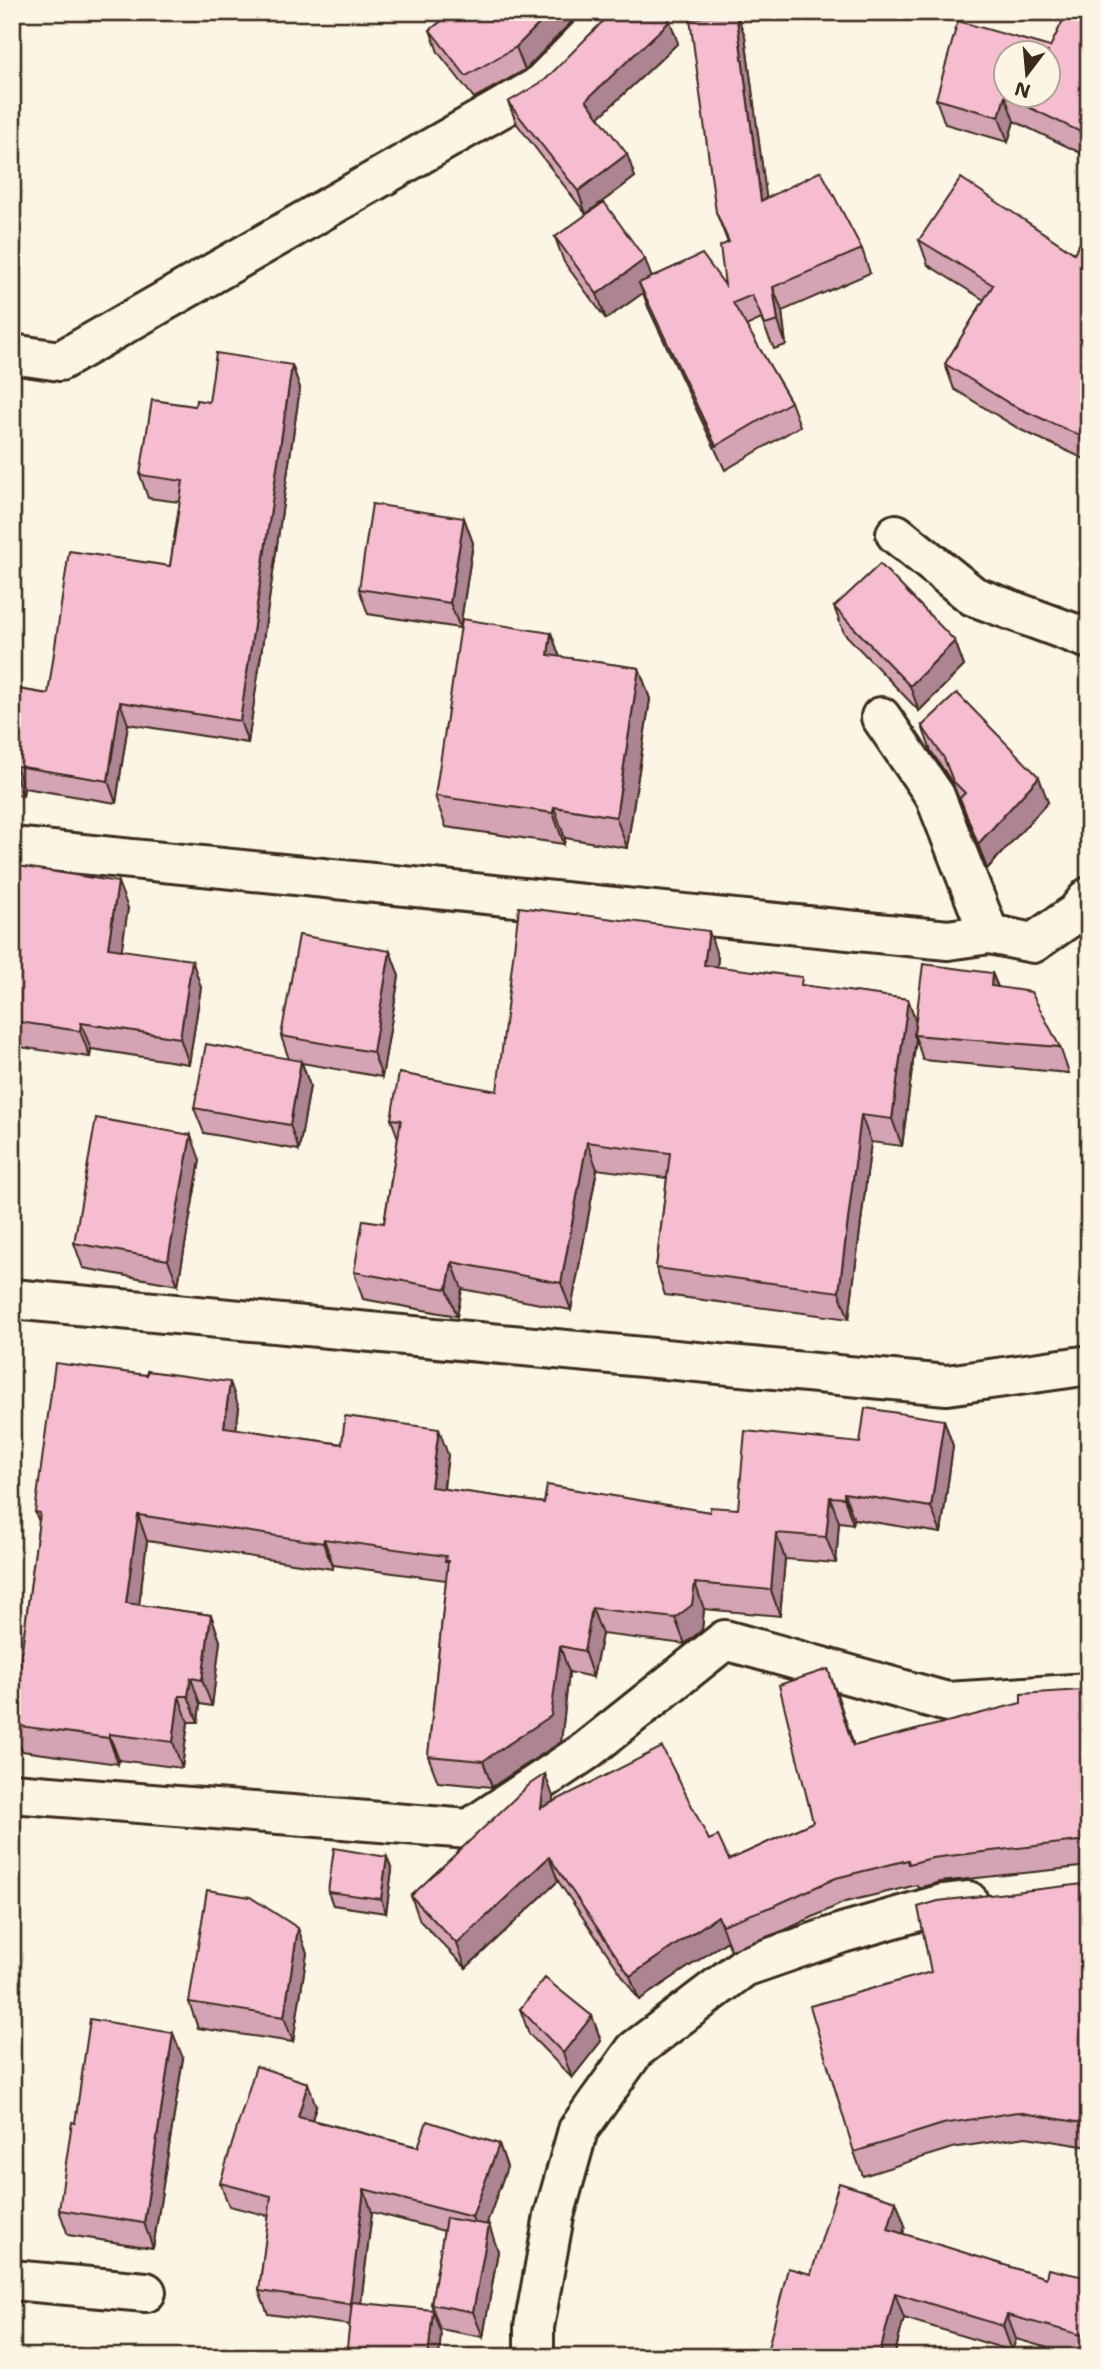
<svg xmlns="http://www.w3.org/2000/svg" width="1101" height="2369" font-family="'Shantell Sans',sans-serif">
  <rect width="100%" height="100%" fill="#fcf5e5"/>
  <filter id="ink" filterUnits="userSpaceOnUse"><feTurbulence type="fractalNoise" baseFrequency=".0143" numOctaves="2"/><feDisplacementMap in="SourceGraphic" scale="14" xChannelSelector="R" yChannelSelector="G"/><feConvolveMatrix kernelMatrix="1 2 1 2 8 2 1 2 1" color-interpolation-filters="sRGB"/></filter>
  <g filter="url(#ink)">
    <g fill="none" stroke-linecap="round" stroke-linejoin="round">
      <g stroke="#3b2a1e" stroke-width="44">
        <path id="minor" d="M12 354 60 361 538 87 612 12
          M896 534 973 596 1089 639
          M881 717 935 796 989 934
          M12 847 948 940 989 934 1033 943 1076 913 1089 897
          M12 1299 947 1385 1083 1366 1089 1369
          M12 1793 469 1829 586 1751 725 1640 947 1702 1089 1693
          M12 2280 146 2292
          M534 2357V2327L554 2216 578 2130 635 2050 744 1967 842 1933 943 1904 968 1901"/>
      </g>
      <use href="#minor" stroke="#fcf5e5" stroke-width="38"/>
    </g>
    <path fill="#d4a3b4" stroke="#3b2a1e" stroke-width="2" d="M453 12H581L525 70 474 98 438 52 430 30Z
      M1089 12V157L1014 121 1008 142 945 124 936 99 1050 47Z
      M745 36 766 198 862 249 870 273 782 311 786 345 774 349 761 319 746 326 791 402 800 426 725 470 648 307 643 293 606 319 564 262 555 237 652 277 725 285 728 243 716 212Z
      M678 43 599 117 635 177 586 214 517 124 508 102Z
      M1089 229V461L1021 430 954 389 945 364 984 300 928 265 919 240 1074 253Z
      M292 365 300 388 248 743 128 724 116 803 24 788 23 796 12 794V688L48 694 170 566 180 502 148 498 140 475 195 406 209 402Z
      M464 518 473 543 460 628 368 614 359 589Z
      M834 607 955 641 964 666 919 711 844 633Z
      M551 633 560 657 639 668 650 699 627 848 565 838 564 844 446 827 435 796Z
      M922 726 1048 802 987 869 953 784 931 751Z
      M12 865 128 908 121 950 201 987 189 1064 91 1049 90 1057 12 1046Z
      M390 951 399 976 382 1077 302 1063 310 1086 299 1150 204 1133 194 1108 289 1059 281 1036Z
      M718 958 717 967 805 986 908 999 916 1022 992 973 998 987 1060 1047 1069 1073 923 1060 916 1039 902 1146 871 1142 849 1319 665 1295 656 1268 667 1178 597 1169 571 1310 462 1289 457 1316 363 1299 354 1272 384 1223 398 1138 391 1119 497 1091Z
      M200 1160 178 1285 83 1268 74 1243Z
      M239 1408 236 1429 342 1444 448 1455 444 1489 544 1503 710 1512 738 1509 860 1443 944 1420 953 1446 941 1533 854 1519 853 1524 839 1522 836 1563 785 1559 780 1616 704 1609 702 1630 685 1644 602 1634 593 1677 569 1672 561 1742 492 1787 438 1782 428 1756 446 1580 333 1565V1569L147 1541 139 1605 211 1615 220 1641 212 1706 200 1704 198 1722H188L182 1768 119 1760 118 1764 22 1751 12 1725 39 1522 35 1512Z
      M1089 1622V1662L1083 1647Z
      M828 1669 854 1746 1089 1688V1866L940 1882 918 1888 917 1885 845 1902 785 1930 731 1950 727 1941 639 2000 558 1881 466 1968 420 1921 411 1896 554 1799V1801L709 1840 729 1860 813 1822Z
      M392 1870 386 1913 333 1905 328 1892Z
      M1089 1882V2147L1026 2137 952 2148 863 2176 854 2152 931 1972 1083 1884Z
      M307 1953 293 2042 198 2028 189 2002Z
      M520 2009 592 2016 601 2041 572 2078 529 2034Z
      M183 2058 153 2248 68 2235 59 2210Z
      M316 2106 312 2120 418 2147 499 2144 507 2167 486 2225 498 2251 483 2337 440 2329 431 2304 444 2231 372 2212 361 2303 441 2334 350 2325 268 2314 259 2291 269 2216 229 2206 220 2183Z
      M896 2201 905 2226 903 2234 1046 2278H1089V2357H1080L1016 2339 1012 2351 904 2318 894 2357H771L768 2348 811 2274Z"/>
    <path fill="#ac8492" stroke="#3b2a1e" stroke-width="2" d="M551 12H581L525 70 516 47Z
      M736 12 745 36 770 225 761 201Z
      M670 21 678 43 594 122 586 100Z
      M1005 96 1014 121 1008 142 999 117Z
      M627 154 635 177 586 214 578 191Z
      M645 259 654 284 639 283 643 293 606 319 597 294Z
      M773 287 782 311 786 345 778 321Z
      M292 365 300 388 248 743 240 721Z
      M464 518 473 543 460 628 450 603Z
      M551 633 562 663 548 655Z
      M955 641 964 666 919 711 910 686Z
      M639 668 650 699 627 848 616 817Z
      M120 702 128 724 116 803 108 781Z
      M16 766 24 788 23 796 15 773Z
      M1039 777 1048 802 987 869 978 844Z
      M554 807 565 838 564 844 553 813Z
      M118 882 128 908 118 974 108 948Z
      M709 931 718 958 714 992 704 965Z
      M390 951 399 976 382 1077 373 1052Z
      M192 960 201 987 189 1064 180 1038Z
      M992 973 1002 998 991 986Z
      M908 999 917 1026 914 1035 916 1039 902 1146 892 1119Z
      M81 1023 91 1049 90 1057 80 1031Z
      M301 1061 310 1086 299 1150 290 1125Z
      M861 1115 871 1142 849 1319 839 1292Z
      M191 1135 200 1160 178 1285 168 1260Z
      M587 1142 597 1169 571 1310 561 1283Z
      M452 1262 462 1289 457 1316 447 1289Z
      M230 1382 239 1408 233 1453 224 1427Z
      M944 1420 953 1446 941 1533 931 1507Z
      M439 1429 448 1455 440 1513 431 1487Z
      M844 1493 854 1519 853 1524 844 1498Z
      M830 1497 839 1522 836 1563 826 1537Z
      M138 1515 147 1541 136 1629 126 1603Z
      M776 1533 785 1559 780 1616 771 1590Z
      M324 1539 333 1565V1569L323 1543Z
      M695 1583 704 1609 702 1630 685 1644 675 1618Z
      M592 1608 602 1634 593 1677 584 1651Z
      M211 1615 220 1641 212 1706 202 1680Z
      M560 1646 569 1672 561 1742 492 1787 483 1761Z
      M828 1669 837 1694 862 1771 853 1746Z
      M191 1678 200 1704 198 1722 188 1696Z
      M179 1696 188 1722 182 1768 173 1742Z
      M109 1734 119 1760 118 1764 109 1738Z
      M545 1774 554 1799 550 1832 541 1808Z
      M387 1857 392 1870 386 1913 381 1899Z
      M549 1857 558 1881 466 1968 457 1944Z
      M718 1916 727 1941 639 2000 630 1976Z
      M298 1928 307 1953 293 2042 284 2017Z
      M592 2016 601 2041 572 2078 563 2053Z
      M173 2033 183 2058 153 2248 144 2223Z
      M308 2083 316 2106 306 2140 298 2117Z
      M499 2144 507 2167 481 2240 472 2217Z
      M364 2189 372 2212 358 2327 350 2304Z
      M896 2201 905 2226 897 2254 888 2229Z
      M489 2225 498 2251 483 2337 473 2312Z
      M895 2293 904 2318 894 2357H879Z
      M433 2310 441 2334 439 2357H428Z
      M1007 2315 1016 2339 1012 2351 1003 2326Z"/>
    <path fill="#f6bdd1" stroke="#3b2a1e" stroke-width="2" fill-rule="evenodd" d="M453 12H551L516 47 466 76 430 30Z
      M612 12H662L670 21 586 100 627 154 578 191 508 102 545 80Z
      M736 12 761 201 821 171 862 249 773 287 778 321 765 325 752 295 733 303 791 402 716 446 639 283 702 254 725 285 720 246 729 242 716 212 690 19Z
      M1067 12H1089V136L1005 96 999 117 936 99 958 21 1050 47ZM1006 52H1048V94H1006Z
      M961 178 1074 253 1089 229V440L1012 405 945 364 993 285 919 240Z
      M604 202 645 259 597 294 555 237Z
      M216 353 292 365 240 721 120 702 108 781 16 766 15 773H12V688L48 694 69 551 170 566 183 481 140 475 152 400 195 406 196 400 209 402Z
      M372 504 464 518 450 603 359 589Z
      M880 564 955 641 910 686 834 607Z
      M462 619 551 633 548 655 639 668 616 817 554 807 553 813 435 796Z
      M957 693 1039 777 978 844 960 798 965 793 953 781 944 758 922 726Z
      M12 865 118 882 108 948 192 960 180 1038 81 1023 80 1031 12 1021Z
      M519 907 709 931 704 965 802 977 801 985 908 999 892 1119 861 1115 839 1292 656 1268 670 1153 587 1142 561 1283 452 1262 447 1289 354 1272 363 1220 384 1223 401 1120 391 1119 399 1073 497 1091Z
      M299 935 390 951 373 1052 281 1036Z
      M923 964 992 973 991 986 1031 992 1060 1047 914 1035Z
      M206 1044 301 1061 290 1125 194 1108Z
      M96 1118 191 1135 168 1260 74 1243Z
      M55 1363 147 1375V1371L230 1382 224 1427 342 1444 345 1416 439 1429 431 1487 544 1503 547 1485 710 1512V1507L738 1509 745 1431 860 1443 865 1408 944 1420 931 1507 844 1493V1498L830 1497 826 1537 776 1533 771 1590 695 1583 692 1605 675 1618 592 1608 584 1651 560 1646 551 1716 483 1761 428 1756 448 1561H445L446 1556 324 1539 323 1543 138 1515 126 1603 211 1615 202 1680 191 1678 188 1696H179L173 1742 109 1734V1738L12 1725 40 1513 35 1512Z
      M1085 1622H1089V1649L1083 1647Z
      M828 1669 853 1746 1021 1703V1694L1081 1690 1089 1688V1843L1078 1841 932 1858 909 1864 908 1860 836 1878 776 1905 722 1925 718 1916 630 1976 549 1857 457 1944 411 1896 530 1784 545 1774 541 1808 662 1747 709 1840 718 1836 729 1860 813 1822 779 1685Z
      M334 1848 387 1857 381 1899 328 1892Z
      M1089 1882V2124L1017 2112 943 2124 854 2152 810 2006 931 1972 918 1907 938 1901 1083 1884Z
      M207 1890 250 1897 298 1928 284 2017 189 2002Z
      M545 1978 592 2016 563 2053 520 2009Z
      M90 2019 173 2033 144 2223 59 2210 72 2122 75 2123Z
      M256 2066 308 2083 298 2117 418 2147 427 2121 499 2144 472 2217 364 2189 350 2304 259 2291 271 2196 220 2183Z
      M839 2183 896 2201 888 2229 1046 2278 1048 2269 1089 2278V2337L1007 2315 1003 2326 895 2293 879 2357H801L768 2348 788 2268 811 2274Z
      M446 2218 489 2225 473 2312 431 2304Z
      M352 2302 433 2310 428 2357H346Z"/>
  </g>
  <rect width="1101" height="2369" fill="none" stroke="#fcf5e5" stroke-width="42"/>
  <rect x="21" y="21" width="1059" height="2327" fill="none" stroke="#3b2a1e" stroke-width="2.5" filter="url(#ink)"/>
  <g transform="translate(1027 74) rotate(196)"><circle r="33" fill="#fcf5e5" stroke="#afa495" stroke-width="2"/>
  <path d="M0-5L12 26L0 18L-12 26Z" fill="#3b2a1e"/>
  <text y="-10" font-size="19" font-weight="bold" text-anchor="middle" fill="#3b2a1e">N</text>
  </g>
</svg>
